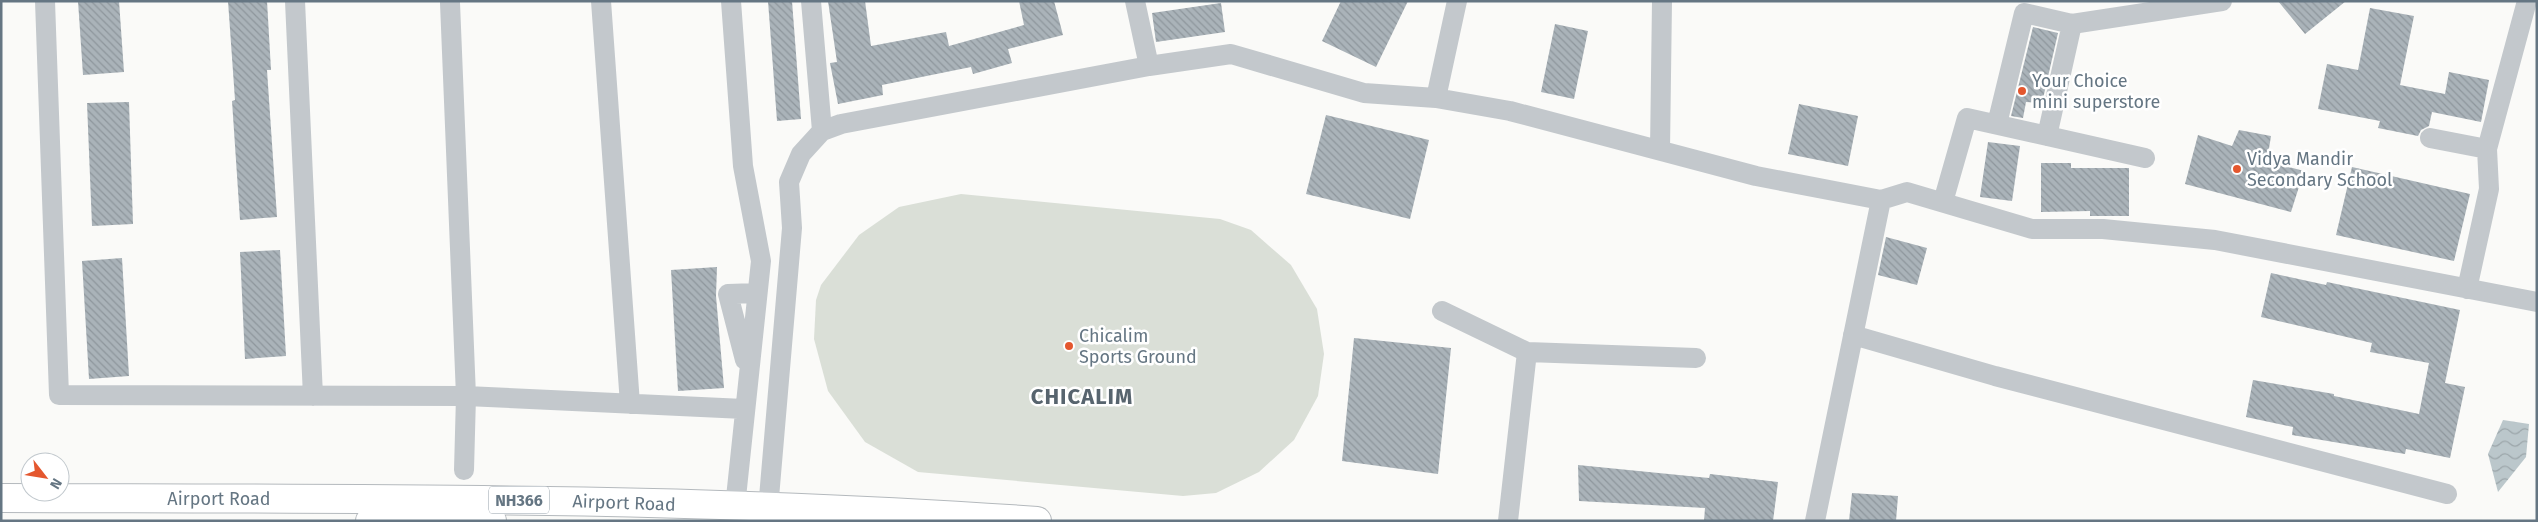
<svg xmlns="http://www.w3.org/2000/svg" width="2538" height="522" font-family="'Fira Sans',sans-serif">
  <defs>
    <pattern id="water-waves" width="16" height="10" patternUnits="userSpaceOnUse" patternTransform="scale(1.25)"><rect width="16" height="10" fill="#bbc7cb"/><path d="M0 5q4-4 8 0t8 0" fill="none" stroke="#9ca6aa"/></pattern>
    <pattern id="building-back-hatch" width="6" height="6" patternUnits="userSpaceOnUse" patternTransform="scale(1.25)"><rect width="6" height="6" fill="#aab3b9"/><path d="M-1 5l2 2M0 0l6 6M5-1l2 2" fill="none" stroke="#8e969c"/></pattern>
  </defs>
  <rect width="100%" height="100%" fill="#fafaf8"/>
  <path fill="#dadfd7" d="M961 194 1220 219 1251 230 1291 265 1317 309 1324 354 1318 396 1294 440 1259 472 1216 493 1183 496 918 472 865 442 828 391 814 339 816 300 821 285 859 235 899 207Z"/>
  <path fill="url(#water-waves)" d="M2503 420 2529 424 2526 457 2498 492 2488 454Z"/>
  <path fill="url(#building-back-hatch)" d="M78 1H119L124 72 83 75Z
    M228 1H267L271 70H267L277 217 240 220 232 101 235 100Z
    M768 1H792L801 119 777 121Z
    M828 1H865L871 46 946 32 949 46 1024 25 1019 1H1054L1063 35 1008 49 1012 63 973 74 971 67 882 85 883 95 838 104 830 63 837 62Z
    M1341 1H1408L1376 67 1322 41Z
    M2278 1H2346L2305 34Z
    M1221 3 1225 32 1156 42 1152 13Z
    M2370 8 2414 16 2400 85 2445 94 2449 72 2489 80 2481 122 2432 112 2429 126 2421 130 2418 136 2378 128 2380 121 2318 109 2327 64 2358 70Z
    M1555 24 1588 31 1574 99 1541 92Z
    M2033 27 2058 33 2042 103 2026 102 2023 118 2011 116Z
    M129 102 133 224 92 226 87 103Z
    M1799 104 1858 116 1848 166 1788 154Z
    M1326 115 1429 140 1410 219 1306 194Z
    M2239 130 2271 136 2267 161 2304 171 2291 212 2185 184 2198 135 2232 146Z
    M1988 142 2020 146 2012 201 1980 197Z
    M2041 163H2071V168H2129V216H2090V211L2041 212Z
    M2352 167 2470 194 2454 261 2336 235Z
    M1886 237 1927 248 1917 285 1878 275Z
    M280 250 286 356 245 359 240 252Z
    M122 258 129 376 89 379 82 261Z
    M717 267 716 296 724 388 678 391 671 270Z
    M2271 273 2326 285 2327 282 2460 310 2445 383 2465 387 2450 458 2406 449 2405 454 2292 435 2293 427 2246 417 2253 380 2334 394V396L2419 414 2429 363 2370 352 2372 343 2261 317Z
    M1354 338 1451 348 1438 474 1342 461Z
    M1578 465 1709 478 1710 474 1778 482 1773 521H1704L1705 508 1579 501Z
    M1852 493 1898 496 1896 521H1849Z"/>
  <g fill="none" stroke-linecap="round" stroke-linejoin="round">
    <g stroke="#b4b9bd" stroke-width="30">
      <path id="highway" d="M1 498C347 499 692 496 1037 521
        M370 521H492"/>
    </g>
    <path stroke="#c3c8cc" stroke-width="20" d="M45 1 59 395 466 396 744 409
      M295 1 313 396
      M601 1 630 404
      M731 1 743 166 761 261 735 507
      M811 1 822 131
      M1135 1 1149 66
      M450 3 466 396 464 470
      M2072 24 2222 1
      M1436 98 1457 1
      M1997 124 2024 13 2072 24 2047 136
      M2430 138 2487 149
      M1660 150 1662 1
      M1943 202 1967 118 2145 158
      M2467 289 2489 189 2487 149 2527 1
      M1442 311 1527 352 1696 358
      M1853 335 1995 376 2447 494
      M745 360 728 294 757 293
      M767 521 792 228 789 182 801 154 822 131 841 124 1149 66 1231 54 1364 93 1436 98 1510 111 1756 176 1881 200
      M1508 521 1527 352
      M1815 521 1881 200 1907 192 2032 229H2103L2215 240 2537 302"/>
    <use href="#highway" stroke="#fff" stroke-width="28"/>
  </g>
  <g fill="#e4572e" stroke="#fff" stroke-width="2">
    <circle cx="2022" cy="91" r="5"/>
    <circle cx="2237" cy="169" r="5"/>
    <circle cx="1069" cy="346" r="5"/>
  </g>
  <g text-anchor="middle" stroke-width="5" stroke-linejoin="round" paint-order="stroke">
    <rect fill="#fff" stroke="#939fa8" stroke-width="1" x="489" y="486.5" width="60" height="27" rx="4"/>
    <g font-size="16" font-weight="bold" fill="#657683">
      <text x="519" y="506">NH366</text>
    </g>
    <g font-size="18" fill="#657683" stroke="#fff" text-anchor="start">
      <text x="2032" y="87">Your Choice<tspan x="2032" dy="21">mini superstore</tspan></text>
      <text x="2247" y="165">Vidya Mandir<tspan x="2247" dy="21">Secondary School</tspan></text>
      <text x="1079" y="342">Chicalim<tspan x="1079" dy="21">Sports Ground</tspan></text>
    </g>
    <g font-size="18" fill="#657683" stroke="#fff">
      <text x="219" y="505">Airport Road</text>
      <text transform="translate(624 503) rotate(2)" y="6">Airport Road</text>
    </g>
    <g font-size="22" font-weight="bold" letter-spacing="1" fill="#57646e" stroke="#fff">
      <text x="1082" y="404">CHICALIM</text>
    </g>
  </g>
  <rect width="2538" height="522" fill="none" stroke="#657683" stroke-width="5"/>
  <g transform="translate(45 477) rotate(121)"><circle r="24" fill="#ffffff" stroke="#c1c8cd"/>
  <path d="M0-4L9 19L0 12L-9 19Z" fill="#e4572e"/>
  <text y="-8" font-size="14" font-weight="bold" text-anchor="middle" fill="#657683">N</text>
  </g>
</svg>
